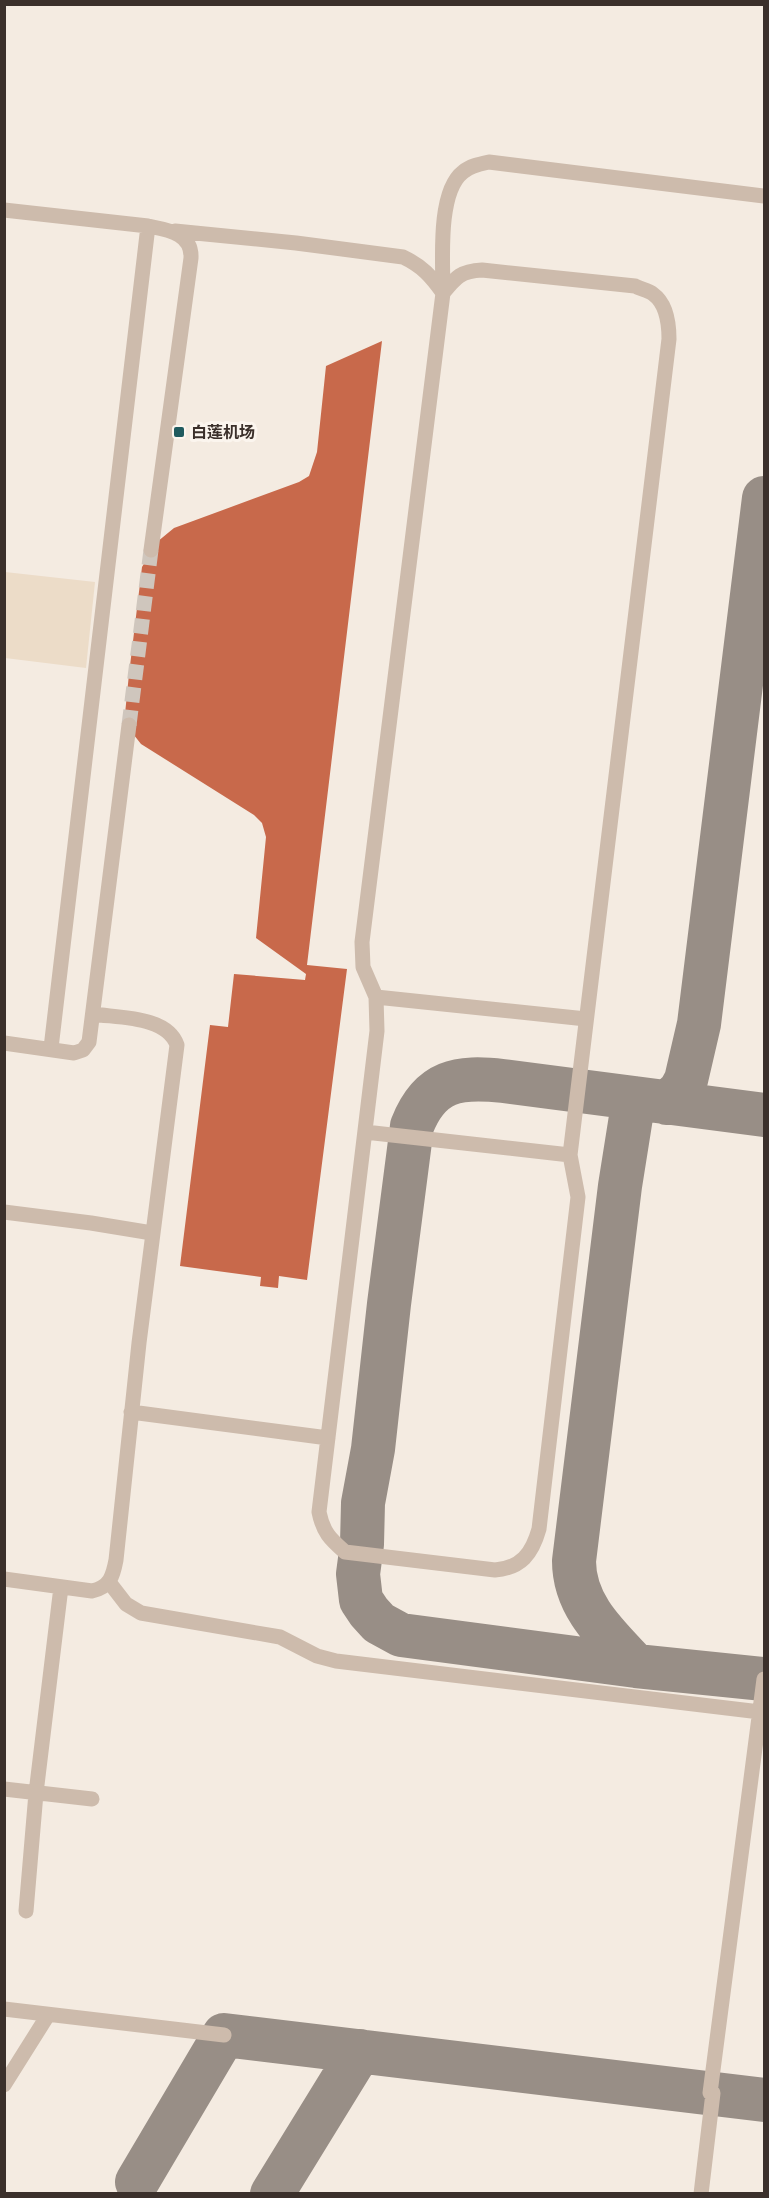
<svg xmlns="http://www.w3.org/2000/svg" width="769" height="2198" font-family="'DM Sans','Noto Sans SC',sans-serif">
  <rect width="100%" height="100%" fill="#f4ebe1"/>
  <path fill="#ecdcc8" d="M5 572 95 582 86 668 5 658Z"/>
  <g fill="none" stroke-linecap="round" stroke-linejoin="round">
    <path stroke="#988e86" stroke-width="44" d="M634 1098 620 1186 574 1561C574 1606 607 1635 636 1666L764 1679
      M667 1103 680 1091 686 1080 699 1024 764 498
      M636 1666 401 1635 379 1623 369 1612 361 1600 358 1574 362 1544 363 1503 373 1449 389 1304 412 1126C430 1080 458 1076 503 1081L764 1115
      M137 2182 224 2035 764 2100
      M272 2194 360 2051"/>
  </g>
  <path fill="#c8694b" d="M382 341 307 965 347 969 307 1280 279 1276 278 1288 260 1286 261 1277 180 1266 210 1025 228 1027 234 974 305 980 306 974 256 938 266 837 262 823 254 815 141 744 130 730 125 714 129 674 142 567 157 542 174 528 299 482 309 476 317 452 326 366Z"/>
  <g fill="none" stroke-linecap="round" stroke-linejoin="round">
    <path stroke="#cfc6bd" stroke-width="15" stroke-dasharray="15 8" stroke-linecap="butt" d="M129 725 151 550"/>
    <path stroke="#cdbbac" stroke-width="15" d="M4 210 148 226C168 230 192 233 191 258L151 550
      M175 231 296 243 403 257C422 266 431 276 443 293
      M482 270 635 286C640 289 648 290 653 294 667 304 669 323 669 339L570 1155 578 1197 539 1529C532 1554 521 1568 495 1570L345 1552C330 1539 323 1532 319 1512L377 1031 376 997 363 967 362 942 443 293C456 277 461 271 482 270Z
      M443 293C443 263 437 192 463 172 470 166 480 164 489 162L764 196
      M376 997 586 1019
      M4 1043 74 1053 83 1050 89 1042 129 725
      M51 1048 148 226
      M365 1132 570 1155
      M4 1212 91 1223 152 1233
      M131 1412 328 1438
      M4 1579 92 1591C110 1587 113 1576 116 1560L139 1343 177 1045C167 1016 119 1018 93 1014
      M109 1582 126 1604 141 1613 280 1637 317 1656 336 1661 760 1712
      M4 1789 92 1799
      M26 1911 36 1793 61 1587
      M4 2009 224 2035
      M4 2085 48 2015
      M710 2093 764 1679
      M701 2194 713 2093"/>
  </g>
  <rect fill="#1f5a5e" stroke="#fbf5ee" stroke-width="2" x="173" y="426" width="12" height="12" rx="3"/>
  <g text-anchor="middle" stroke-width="6" stroke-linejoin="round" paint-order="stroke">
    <g font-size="16" font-weight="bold" fill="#3b302b" stroke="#fbf5ee" text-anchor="start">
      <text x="191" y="438">白莲机场</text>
    </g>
  </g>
  <rect width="769" height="2198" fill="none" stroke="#3b302b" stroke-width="12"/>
</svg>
